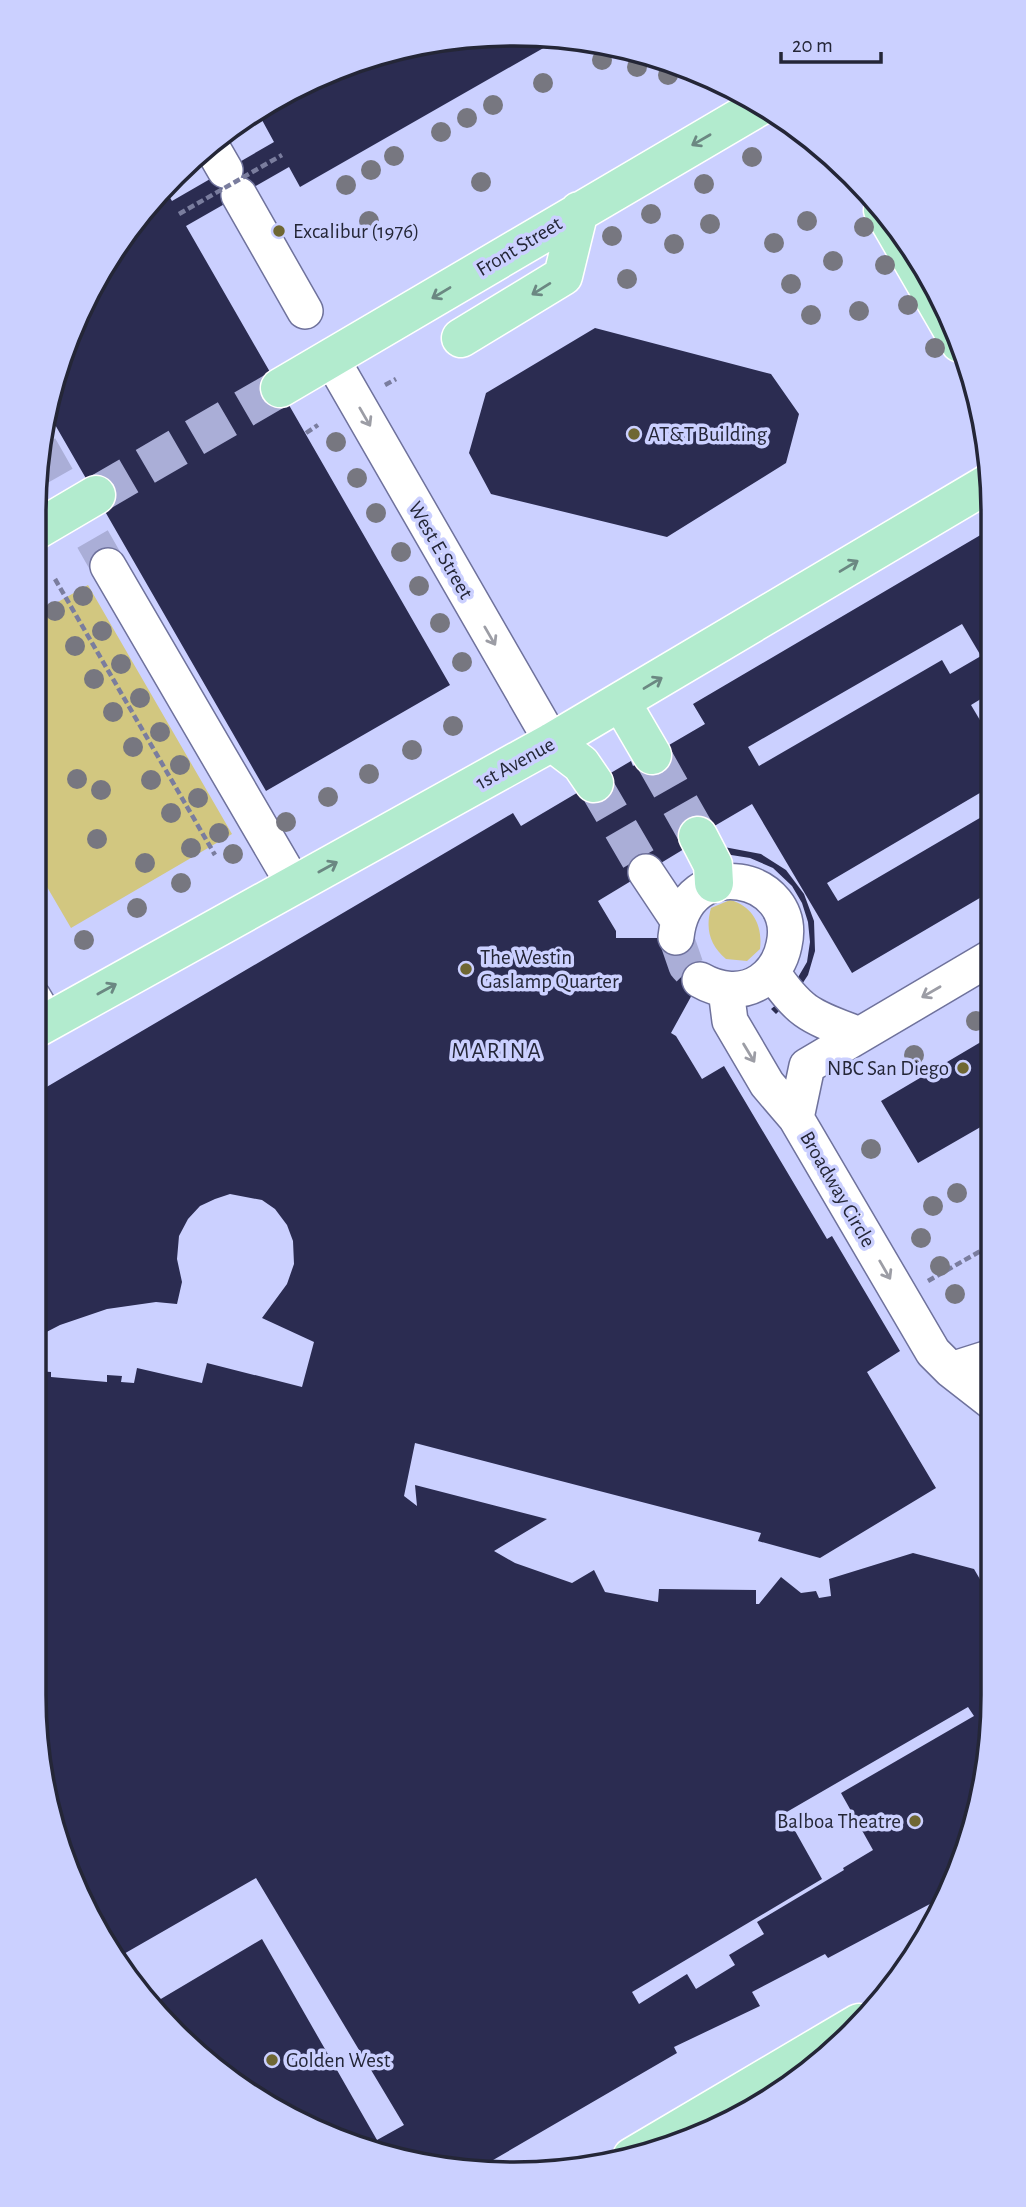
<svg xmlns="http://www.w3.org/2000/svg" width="1026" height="2207" font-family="'Alegreya Sans',sans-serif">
  <rect width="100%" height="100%" fill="#cbd0ff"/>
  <path fill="#d2c780" d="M88 585 232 834 71 928 33 863V616Z
    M730 900C753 906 763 926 760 949L747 961 726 959C710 945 705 929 711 908Z"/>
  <path fill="#2b2c51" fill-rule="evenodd" d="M513 33 561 38 300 187 289 167 186 226 450 685 266 791 46 409 70 330 114 247 163 186 172 201 274 142 256 109 329 70 419 43Z
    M595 328 771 374 799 414 786 463 667 537 491 494 469 453 486 393Z
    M989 530V694L971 705 990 737V787L827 883 838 901 990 812V892L852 973 752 804 682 845 684 849 598 901 616 931V938H682L690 958 704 973 671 1033 676 1036 702 1079 724 1066 827 1239 832 1236 900 1351 867 1372 936 1488 820 1558 758 1541 761 1533 415 1443 404 1496 417 1506 415 1485 547 1519 494 1551 515 1563 572 1583 594 1570 605 1592 658 1602 659 1589 756 1590V1604H759L781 1577 801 1593 816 1591 819 1598 831 1596 829 1579 913 1553 974 1569 992 1600 993 1694 984 1787 956 1877 945 1896 828 1958 825 1954 752 1992 760 2006 674 2047 677 2053 481 2167 420 2165 273 2110 149 2006 262 1939 377 2140 404 2125 256 1878 115 1959 97 1934 59 1849 33 1694V1376L37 1377V1371L51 1372V1377L107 1382V1375L122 1376 121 1382 134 1383 137 1368 202 1383 207 1363 302 1387 314 1342 262 1318 287 1284 294 1264 293 1241 287 1225 275 1209 262 1200 230 1194 215 1199 200 1206 188 1219 179 1236 177 1259 182 1282 177 1304 156 1302 107 1309 60 1325 33 1339V1095L513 813 521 826 631 761 633 766 705 724 693 704ZM962 624 981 656 950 674 942 660 759 766 748 747ZM968 1707 974 1716 841 1793 873 1850 843 1868 844 1870 757 1922 764 1934 729 1955 735 1965 696 1989 687 1974 639 2004 632 1992 822 1879 785 1813Z
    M724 847 761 854 786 870 804 894 814 921 815 951 808 975 795 995 776 1014 771 1009 787 996 807 962 810 942 808 922 802 903 792 886 773 868 750 858 725 854Z
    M991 1036V1121L918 1163 881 1101Z"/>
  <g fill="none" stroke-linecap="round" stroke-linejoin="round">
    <path stroke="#aaaed7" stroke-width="35" stroke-dasharray="35 18" stroke-linecap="butt" d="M40 447 108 566
      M594 783 646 872
      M676 937 686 966 700 980"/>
    <path stroke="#aaaed7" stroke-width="38" stroke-dasharray="38 19" stroke-linecap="butt" d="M96 495 280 388
      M652 755 698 836"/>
    <g stroke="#6f729c" stroke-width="38">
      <path id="minor" d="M210 144 225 170
        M239 195 305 311
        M331 358 552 742
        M108 566 294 885
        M646 872 678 920
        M676 937C685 850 800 875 784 945 781 960 774 972 761 981 742 994 719 991 700 980
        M990 958 807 1066 796 1118 933 1352 951 1370 992 1402
        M772 972C800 1014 811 1016 857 1034
        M726 990 730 1021 767 1084 796 1118
        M33 997 48 1022
        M951 1370 992 1357"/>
    </g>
    <g stroke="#fff" stroke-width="41">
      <path id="major" d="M883 210 960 343
        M461 338 563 276 579 211
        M280 388 760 106
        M33 532 96 495
        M621 702 652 755
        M552 742 581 764 594 783
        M698 836 713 865 714 883
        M33 1030 552 742 989 483
        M632 2157 859 2023"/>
    </g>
    <path stroke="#7a7d9e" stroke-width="4.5" stroke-dasharray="7 3.5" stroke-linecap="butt" d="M385 385 396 379
      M306 433 318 425
      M55 579 215 855
      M928 1281 991 1245"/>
    <use href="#minor" stroke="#fff" stroke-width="35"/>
    <use href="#major" stroke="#b2ebce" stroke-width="38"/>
    <path stroke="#7a7d9e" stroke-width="4.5" stroke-dasharray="7 3.5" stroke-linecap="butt" d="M179 214 282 155"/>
  </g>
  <g fill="#777780">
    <circle cx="602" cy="60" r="10"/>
    <circle cx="637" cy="67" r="10"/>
    <circle cx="668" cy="75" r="10"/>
    <circle cx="543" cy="83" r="10"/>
    <circle cx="493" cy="105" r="10"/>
    <circle cx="467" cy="118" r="10"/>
    <circle cx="441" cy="132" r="10"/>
    <circle cx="394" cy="156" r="10"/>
    <circle cx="752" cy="157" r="10"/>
    <circle cx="371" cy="170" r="10"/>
    <circle cx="481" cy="182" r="10"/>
    <circle cx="704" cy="184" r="10"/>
    <circle cx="346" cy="185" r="10"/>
    <circle cx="651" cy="214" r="10"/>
    <circle cx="369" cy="221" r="10"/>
    <circle cx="807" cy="221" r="10"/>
    <circle cx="710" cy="224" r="10"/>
    <circle cx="864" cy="227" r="10"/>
    <circle cx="612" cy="236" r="10"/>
    <circle cx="774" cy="243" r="10"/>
    <circle cx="674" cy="244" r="10"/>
    <circle cx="833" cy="261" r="10"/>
    <circle cx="885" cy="265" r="10"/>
    <circle cx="627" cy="279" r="10"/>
    <circle cx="791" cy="284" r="10"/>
    <circle cx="908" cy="305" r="10"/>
    <circle cx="859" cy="311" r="10"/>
    <circle cx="811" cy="315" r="10"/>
    <circle cx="935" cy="348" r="10"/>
    <circle cx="336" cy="442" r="10"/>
    <circle cx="357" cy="478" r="10"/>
    <circle cx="376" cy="513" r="10"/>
    <circle cx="401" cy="552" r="10"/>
    <circle cx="419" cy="586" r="10"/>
    <circle cx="83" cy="596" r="10"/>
    <circle cx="55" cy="611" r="10"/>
    <circle cx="440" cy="623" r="10"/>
    <circle cx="102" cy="631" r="10"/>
    <circle cx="75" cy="646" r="10"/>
    <circle cx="462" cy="662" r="10"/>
    <circle cx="121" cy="664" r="10"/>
    <circle cx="94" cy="679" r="10"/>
    <circle cx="140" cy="698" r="10"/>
    <circle cx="113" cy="712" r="10"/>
    <circle cx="453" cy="726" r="10"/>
    <circle cx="160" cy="732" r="10"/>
    <circle cx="133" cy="747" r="10"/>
    <circle cx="412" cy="750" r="10"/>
    <circle cx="180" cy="765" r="10"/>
    <circle cx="369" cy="774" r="10"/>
    <circle cx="77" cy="779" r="10"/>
    <circle cx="151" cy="780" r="10"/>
    <circle cx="101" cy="790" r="10"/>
    <circle cx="328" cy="797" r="10"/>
    <circle cx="198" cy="798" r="10"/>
    <circle cx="171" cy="813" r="10"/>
    <circle cx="286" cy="822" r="10"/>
    <circle cx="219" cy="833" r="10"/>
    <circle cx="97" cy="839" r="10"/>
    <circle cx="191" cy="848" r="10"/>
    <circle cx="233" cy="854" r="10"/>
    <circle cx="145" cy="863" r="10"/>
    <circle cx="181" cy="883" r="10"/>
    <circle cx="137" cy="908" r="10"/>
    <circle cx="84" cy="940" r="10"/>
    <circle cx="976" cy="1021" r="10"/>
    <circle cx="914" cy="1055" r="10"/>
    <circle cx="871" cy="1149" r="10"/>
    <circle cx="957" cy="1193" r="10"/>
    <circle cx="933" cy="1206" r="10"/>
    <circle cx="921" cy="1238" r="10"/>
    <circle cx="940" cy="1266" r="10"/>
    <circle cx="955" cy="1294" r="10"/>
  </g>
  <defs><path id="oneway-shaft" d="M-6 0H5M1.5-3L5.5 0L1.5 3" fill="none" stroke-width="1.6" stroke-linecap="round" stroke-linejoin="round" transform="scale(1.75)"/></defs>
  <g stroke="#6b8882">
    <use href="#oneway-shaft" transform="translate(701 140) rotate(150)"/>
    <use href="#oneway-shaft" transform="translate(541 289) rotate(148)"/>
    <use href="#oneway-shaft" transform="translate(441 293) rotate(149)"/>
    <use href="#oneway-shaft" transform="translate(849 566) rotate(-31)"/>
    <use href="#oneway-shaft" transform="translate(653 683) rotate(-31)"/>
    <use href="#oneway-shaft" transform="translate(328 867) rotate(-29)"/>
    <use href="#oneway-shaft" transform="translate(107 989) rotate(-29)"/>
  </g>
  <g stroke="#9c9da5">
    <use href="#oneway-shaft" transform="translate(365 417) rotate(60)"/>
    <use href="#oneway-shaft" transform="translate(490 636) rotate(60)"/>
    <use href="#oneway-shaft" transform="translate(931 992) rotate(150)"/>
    <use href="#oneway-shaft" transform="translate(749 1053) rotate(59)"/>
    <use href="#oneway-shaft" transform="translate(885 1270) rotate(60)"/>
  </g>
  <g fill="#6f6733" stroke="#cbd0ff" stroke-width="2.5">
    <circle cx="279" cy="231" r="7"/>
    <circle cx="634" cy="434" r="7"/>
    <circle cx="466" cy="969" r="7"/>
    <circle cx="963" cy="1068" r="7"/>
    <circle cx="915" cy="1821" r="7"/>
    <circle cx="272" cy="2060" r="7"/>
  </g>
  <g text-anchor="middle" stroke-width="7" stroke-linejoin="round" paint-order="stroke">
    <g font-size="21" fill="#242637" stroke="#cbd0ff" text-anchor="start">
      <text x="293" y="238">Excalibur (1976)</text>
      <text x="648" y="441">AT&amp;T Building</text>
      <text x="480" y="964">The Westin<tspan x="480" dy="24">Gaslamp Quarter</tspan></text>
      <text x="949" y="1075" text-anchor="end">NBC San Diego</text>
      <text x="901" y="1828" text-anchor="end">Balboa Theatre</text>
      <text x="286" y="2067">Golden West</text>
    </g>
    <g font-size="21" fill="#242637" stroke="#cbd0ff">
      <text transform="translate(519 246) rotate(-31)" y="7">Front Street</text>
      <text transform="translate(441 550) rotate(60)" y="7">West E Street</text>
      <text transform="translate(515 763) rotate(-29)" y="7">1st Avenue</text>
      <text transform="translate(838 1189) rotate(60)" y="7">Broadway Circle</text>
    </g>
    <g font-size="23" letter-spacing="2" fill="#242637" stroke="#cbd0ff">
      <text x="497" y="1058">MARINA</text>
    </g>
  </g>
  <path d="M0 0H1026V2207H0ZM513 46H514A467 467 0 0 1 981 513V1695A467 467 0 0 1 514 2162H513A467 467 0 0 1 46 1695V513A467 467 0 0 1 513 46Z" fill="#cbd0ff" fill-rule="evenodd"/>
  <path fill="none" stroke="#242637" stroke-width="3.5" d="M513 46H514A467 467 0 0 1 981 513V1695A467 467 0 0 1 514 2162H513A467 467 0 0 1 46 1695V513A467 467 0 0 1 513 46Z"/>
  <path d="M781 52v10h100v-10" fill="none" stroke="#242637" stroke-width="3.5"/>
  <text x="792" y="52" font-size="21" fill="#242637" stroke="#cbd0ff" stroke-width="5" paint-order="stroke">20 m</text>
</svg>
